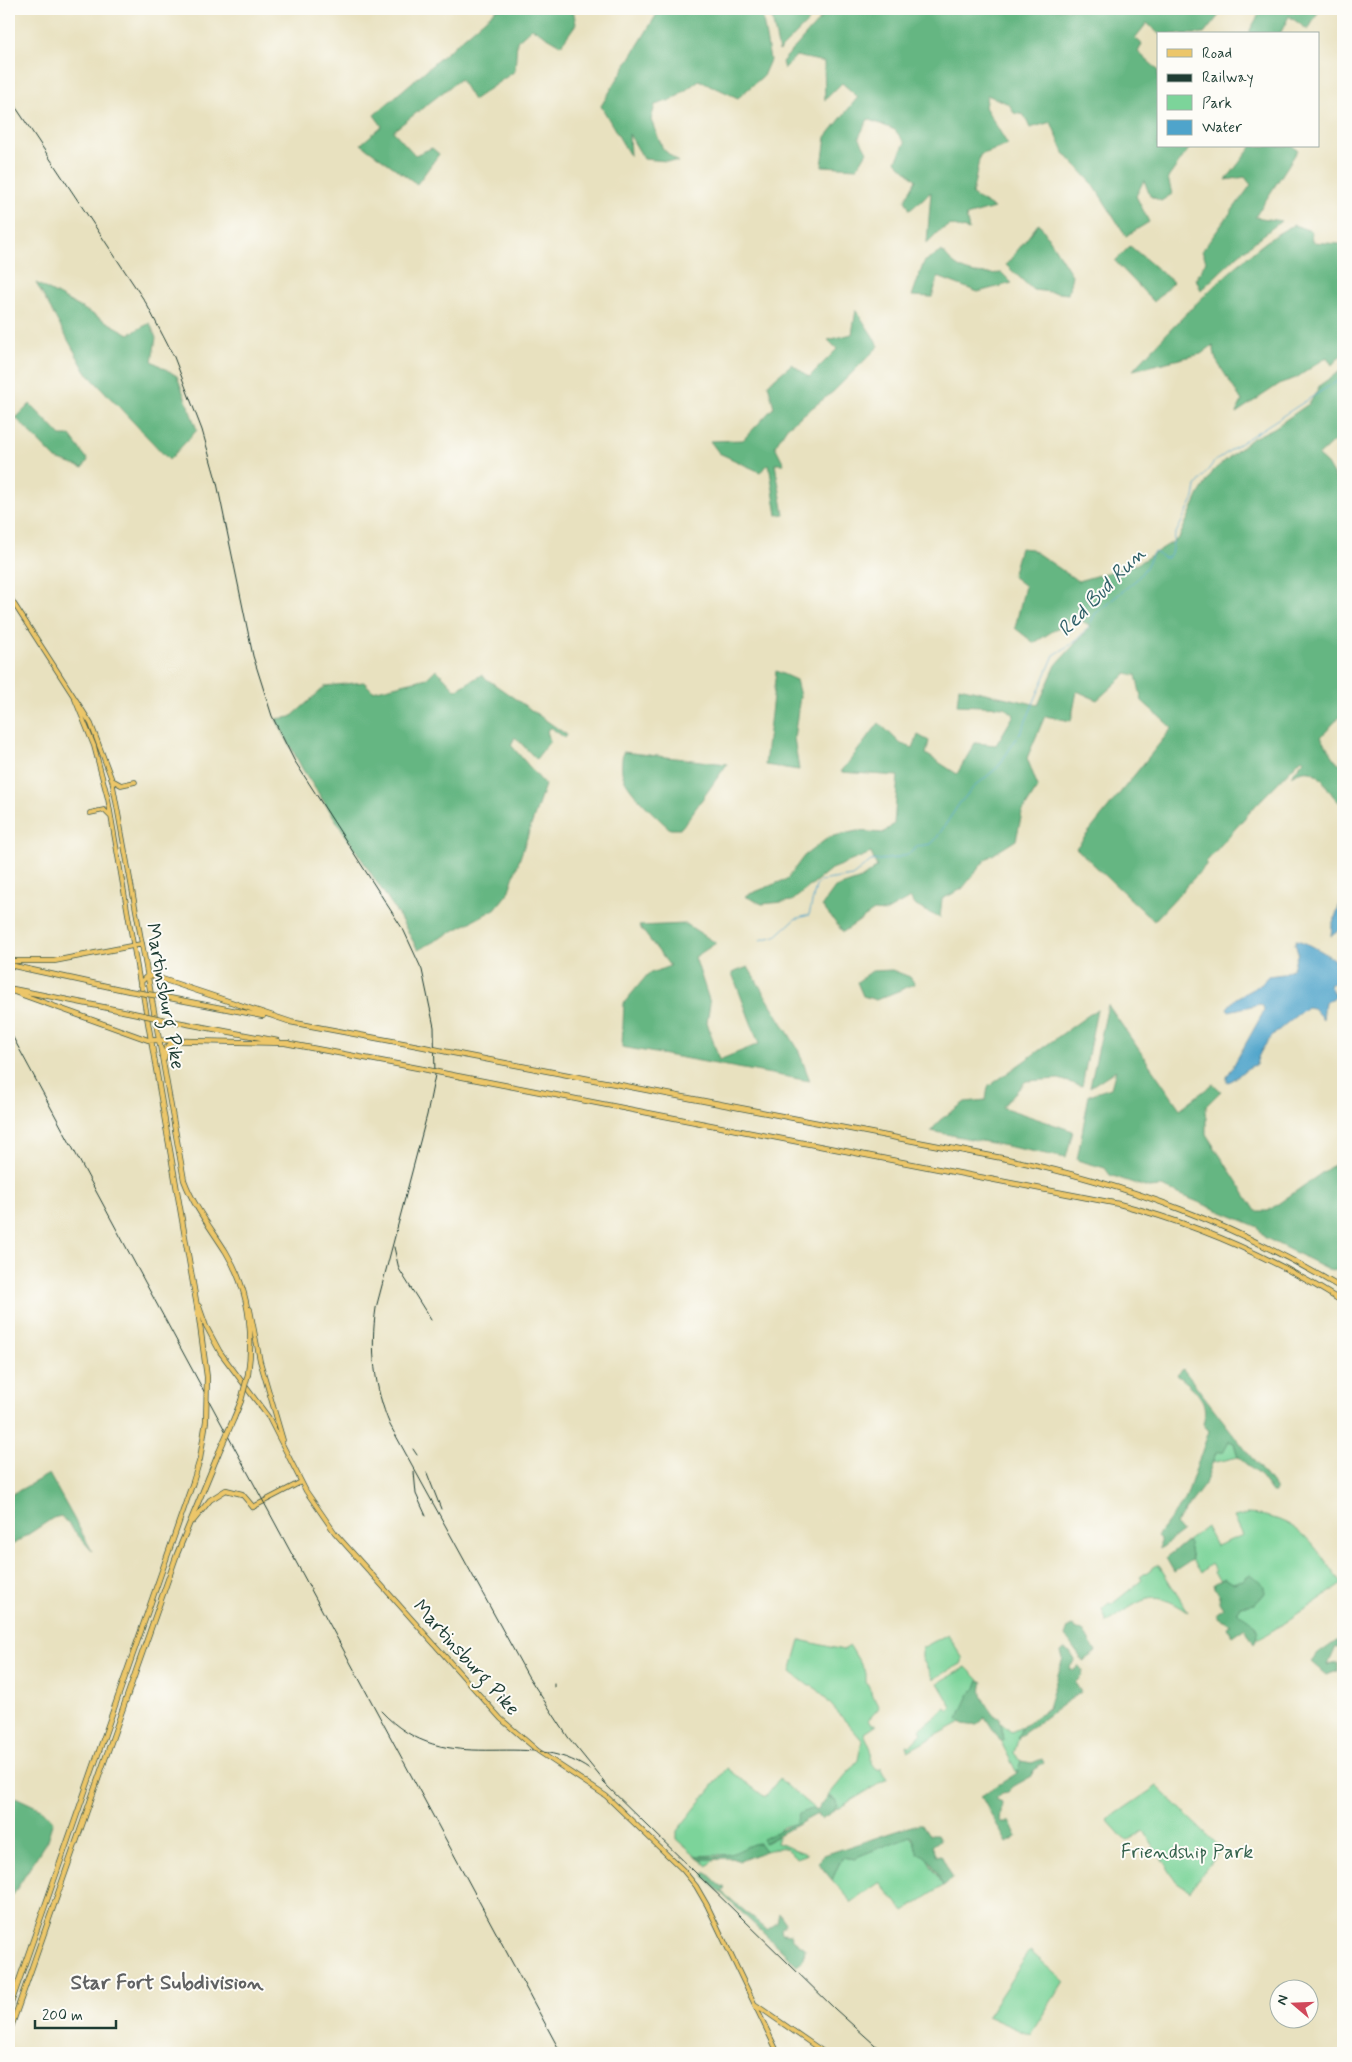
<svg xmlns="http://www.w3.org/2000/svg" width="1352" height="2062" font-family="Mynerve,sans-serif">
  <rect width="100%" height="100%" fill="#fdfcf7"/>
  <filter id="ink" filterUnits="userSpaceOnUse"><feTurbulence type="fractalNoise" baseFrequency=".02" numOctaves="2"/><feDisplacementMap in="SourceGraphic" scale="10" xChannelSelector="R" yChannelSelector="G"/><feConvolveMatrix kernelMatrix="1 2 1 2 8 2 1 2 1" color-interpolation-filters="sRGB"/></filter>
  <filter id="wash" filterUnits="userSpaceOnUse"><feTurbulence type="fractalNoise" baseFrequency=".0096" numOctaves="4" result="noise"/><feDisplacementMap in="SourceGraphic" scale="20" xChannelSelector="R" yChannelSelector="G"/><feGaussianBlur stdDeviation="1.12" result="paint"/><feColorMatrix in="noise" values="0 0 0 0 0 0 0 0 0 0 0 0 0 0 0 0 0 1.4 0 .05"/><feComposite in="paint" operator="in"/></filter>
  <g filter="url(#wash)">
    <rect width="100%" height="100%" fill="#e8e1bf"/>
    <path fill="#7cd49a" stroke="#4e8867" d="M1229 1441 1234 1443 1238 1457 1212 1463 1217 1452H1220Z
      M1247 1514C1300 1516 1314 1546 1342 1584L1285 1623 1258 1639 1256 1626 1238 1613V1610L1240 1606 1255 1604 1265 1593 1252 1575 1247 1576 1243 1580 1233 1583 1223 1578 1220 1580 1214 1573 1215 1571 1211 1564 1201 1572 1192 1560 1189 1544 1187 1541 1206 1527 1216 1546 1243 1535 1234 1517Z
      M1157 1565 1160 1567 1188 1612C1150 1586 1141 1601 1107 1623L1102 1609 1109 1603 1112 1604 1142 1580 1140 1577Z
      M948 1634 963 1659 961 1664 933 1679 922 1658V1648Z
      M800 1640 843 1650 850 1646 866 1673V1682L879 1708 868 1720 871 1725H876L864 1733C866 1738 869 1744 871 1749 873 1759 866 1764 880 1770L881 1767 887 1779 832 1812 836 1808 833 1798 828 1796 858 1760 862 1740 818 1690 812 1686H809L791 1672Z
      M966 1667 979 1680 976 1688 969 1695 959 1719 961 1722 908 1751 906 1746H910L922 1733 920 1729 946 1708 949 1711 952 1707 938 1683Z
      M1001 1723 1011 1732 1022 1727 1014 1753 1021 1761 1017 1773 1001 1742 1004 1740Z
      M727 1768 765 1797 779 1779 817 1811 808 1810 803 1813 796 1823 783 1827 765 1843 779 1836 777 1843 807 1854 796 1858C785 1844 781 1847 765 1851L759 1843 754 1844 733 1854 697 1856 700 1859H715L708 1866 677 1839V1831Z
      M1157 1786 1221 1848 1190 1891 1176 1881 1144 1831 1126 1841 1107 1820Z
      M905 1836H910L915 1843 916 1849 927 1858 943 1886 904 1912 880 1882 852 1902 832 1880 842 1857 856 1859 859 1856Z
      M1030 1951 1064 1981 1030 2035 987 2016Z"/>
    <path fill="#65b682" stroke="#427a5b" d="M497 9H573L576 24 561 45 532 28 517 41 515 71 473 100 460 79 393 131 415 155 432 148 439 154 417 184 361 144 382 126 374 115Z
      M660 9H761L770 60 763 76 738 98 699 80 674 99 655 105 651 120 663 149 678 162 644 159 629 134 630 156 601 106Z
      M770 9H816L818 12 779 51Z
      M829 9H1224L1204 34H1159L1147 23 1135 38 1142 44 1138 52 1158 70V146H1191L1168 178 1172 194 1161 201 1150 196 1144 180 1136 196 1149 222 1126 236 1093 184 1064 153 1051 122 1030 128 1024 115 1014 113 1009 104 987 95 985 107 1008 145 980 155 972 195 994 208 966 216 969 230 950 225 939 231 927 243 931 192 910 210 905 200 916 180 896 161 905 143 895 130 868 119 859 137 867 152 857 168 822 166 826 137 858 97 842 83 825 100 824 62 796 56 784 69 782 62Z
      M1262 9H1320L1308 30 1289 16 1280 34H1250V30Z
      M1252 146H1292L1298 150 1255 217 1281 221 1239 254 1201 290 1196 279 1206 261 1202 251 1251 185 1245 177 1226 180Z
      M1039 223 1072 275 1068 294 1033 290 1006 265Z
      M1294 225 1311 231 1312 242 1340 244 1343 247V353L1332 365 1327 357 1296 378 1281 383 1236 413 1242 401 1216 360 1213 345 1201 354 1133 370C1165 335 1197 301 1232 270 1252 253 1270 236 1294 225Z
      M1130 246 1173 282 1154 302 1115 261Z
      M942 251C960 274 974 275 1002 273L1012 283 978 292 938 277 932 297 912 296 924 262Z
      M36 283 129 334 150 323 156 338 152 361 177 376 197 430 169 460 86 372Z
      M856 310 879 346 834 391 787 427 775 446 784 464H775L784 514 777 515 769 464 760 472 719 453 710 441 743 440 774 407 768 384 792 364 809 377 837 349 828 340 852 334Z
      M1343 369V433L1318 456 1327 464 1343 492V713L1321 737 1338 764 1343 763V805C1324 794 1322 757 1291 776L1304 760 1302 758 1256 805 1206 862V865L1154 921 1076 848 1172 728 1142 701 1136 675 1126 674 1097 700 1077 691 1071 721 1045 716 1027 758 1038 787 1022 813 1016 840 986 859 962 889 942 899 940 918 916 906 910 898 885 912 874 911 843 932 822 906 835 888 861 879 877 867 871 853 831 869 792 901 762 904 745 896 787 879 804 856 829 837 857 831 883 833 894 824 898 776 841 772 879 723 901 744 913 748 918 735 929 741 926 754 957 774 975 743 996 745 1014 715 1005 707 957 705 959 687 1038 705 1056 665 1091 626 1075 617 1034 643 1015 628 1025 586 1012 576 1020 548 1031 549 1078 581 1137 564 1179 538 1199 494 1214 470 1251 439 1274 428 1310 403 1320 385Z
      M30 404 61 436H70L88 460 83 468 56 459 16 418Z
      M436 669 456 690 481 675 567 735 565 738 550 727 547 731 550 741 536 759 515 737 511 745 545 785 508 893 495 909 418 950 399 916 303 770 276 719 291 717 326 686 364 682 373 691 427 678Z
      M776 671 796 680 800 696 794 738 799 770 765 765Z
      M623 752 727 764 686 822 680 829H670C658 818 624 788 622 772 621 766 622 758 623 752Z
      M686 924 716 943 695 957 710 1003 707 1022 719 1060 759 1044 732 973 748 967 798 1049 810 1081 622 1047 624 1003 648 974 670 966 639 926Z
      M892 970 910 977 915 984 876 1000 863 996 857 982 872 971Z
      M1108 1005 1180 1109 1213 1084 1221 1091 1206 1106V1134L1256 1211H1268L1343 1158V1272L1328 1269 1264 1237 1258 1227 1162 1187 1148 1188 1110 1175 1105 1168 1077 1160 1089 1095 1111 1088 1116 1070 1090 1087Z
      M1097 1009 1082 1086 1059 1079 1026 1081 1002 1107 1073 1131 1066 1158 931 1131 940 1120 965 1102 986 1100 988 1087Z
      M1183 1369 1275 1488V1492H1272L1261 1477 1238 1457 1234 1443 1229 1441 1223 1452H1217L1215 1455 1205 1484 1175 1524 1182 1532 1160 1549V1539L1157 1536 1185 1500 1209 1431 1203 1424C1210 1400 1194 1388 1177 1375Z
      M49 1474 92 1551 61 1516 53 1518 9 1547V1496Z
      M1187 1541 1189 1544 1192 1560 1174 1572 1166 1558Z
      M1250 1574C1257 1578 1265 1584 1265 1593L1255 1604 1240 1606 1238 1610V1613C1250 1620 1265 1629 1254 1644L1245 1628 1232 1637 1228 1627 1232 1624 1219 1618 1216 1614 1223 1608 1219 1602 1220 1594 1214 1588 1213 1584 1223 1578 1233 1583 1243 1580Z
      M1072 1626 1084 1632 1096 1652 1083 1661 1065 1636 1068 1628Z
      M1338 1640V1649L1336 1647 1328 1665 1338 1663V1671L1326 1675 1311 1662 1318 1654Z
      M1064 1649 1070 1652 1075 1660 1070 1667 1071 1670H1075L1078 1665 1083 1671 1082 1675 1075 1683 1081 1692C1059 1706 1039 1723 1017 1738L1022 1727 1048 1708 1063 1658 1061 1652Z
      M979 1680 983 1682C978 1696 987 1706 994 1716L1000 1718 1004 1740 1001 1742 985 1717C977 1727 977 1726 963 1724L958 1719 969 1695 976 1688Z
      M1042 1759 1044 1763 1033 1770 1032 1776 1014 1786 1008 1792 1002 1793 996 1799 1002 1802 1000 1822H1010L1017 1837 1007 1843 981 1796 1017 1773 1021 1761 1032 1763Z
      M9 1794 43 1810 53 1821 47 1840 13 1895 9 1894Z
      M828 1796 836 1801 837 1806 832 1812 821 1819 817 1814 764 1843 762 1839 796 1823 799 1814 811 1809 817 1811Z
      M917 1824H922L929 1835H937L940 1840 932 1846 937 1856 941 1855 953 1879 943 1886C938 1876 931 1854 918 1854L913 1838 910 1836 859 1856 856 1859 842 1857 832 1880 818 1863 824 1855Z
      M759 1843 765 1851 740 1861 731 1858 700 1859 696 1856C708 1856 721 1858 733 1853 742 1850 749 1844 759 1843Z
      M706 1872 720 1885 725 1888 721 1891 767 1930 777 1923 779 1913 786 1923 781 1929 782 1933 791 1934 793 1939 805 1948 804 1959 797 1965 703 1876Z"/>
    <path fill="#4fa4cb" stroke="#377080" d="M1343 896V928L1331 936 1332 925Z
      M1296 940C1307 942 1339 959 1343 970 1345 974 1343 982 1343 986L1333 983 1329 985 1336 997 1325 1002 1323 1019 1313 1008 1307 1007C1290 1021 1260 1041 1256 1065 1243 1067 1237 1081 1227 1082V1077L1264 1011 1263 1006 1260 1004 1229 1011 1227 1008 1236 998 1260 985 1268 976 1283 974 1293 968 1298 952 1295 944Z"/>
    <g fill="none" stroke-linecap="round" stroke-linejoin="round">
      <path stroke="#4fa4cb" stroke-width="1" d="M760 940 776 936 795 919 809 915 816 886 820 881 852 876 871 861 896 858 910 853 918 846 931 844 936 839 959 804 973 788 998 767 1022 730 1054 655 1075 642 1089 626 1095 614 1137 579 1146 567 1153 553 1155 552 1164 558H1168L1171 554 1174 537 1194 498 1196 486 1214 462 1239 444 1343 377"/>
    </g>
  </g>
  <g filter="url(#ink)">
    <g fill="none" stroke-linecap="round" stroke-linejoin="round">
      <g stroke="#3d5649" stroke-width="5.5">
        <path id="major" d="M9 596 74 697 94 746 108 799 140 984
          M76 700 91 724 112 780 142 944
          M112 780 121 785 135 782
          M90 813 104 810 110 816
          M199 1306 206 1326 220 1352 269 1418 306 1491 335 1533 501 1719 538 1751 606 1796 683 1870 696 1886 707 1905 778 2053
          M250 1309 260 1361 283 1440
          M253 1507 301 1482
          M756 2005 825 2053"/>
      </g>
      <g stroke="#3d5649" stroke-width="6">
        <path id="highway" d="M9 961H54L142 944 184 1180C194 1207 211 1228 226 1252 249 1290 254 1331 248 1374
          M9 965 129 991
          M13 989 133 1013
          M9 990 148 1040 288 1043
          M159 996 263 1016
          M166 1020 278 1041
          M290 1022 424 1047
          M285 1043 423 1069
          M448 1052 1007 1159C1130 1185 1235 1224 1343 1289
          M164 1059 166 1048 172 1043
          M447 1074 1119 1204C1199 1225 1274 1258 1343 1302
          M207 1377 199 1318 141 982 146 977 153 976 291 1022
          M234 1418 241 1401
          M193 1521 210 1500 226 1490 242 1494 253 1507
          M9 2009 193 1482 200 1459 206 1421
          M9 2033 177 1554 219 1452"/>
      </g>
      <use href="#major" stroke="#ecc669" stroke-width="4"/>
      <use href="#highway" stroke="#ecc669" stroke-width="4.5"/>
      <path stroke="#1f3d34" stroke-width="1" d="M9 97 146 303 174 357 202 430 217 483 253 656 272 716 294 760 404 931 422 970 434 1027 435 1075 427 1115 376 1308C370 1349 374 1387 390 1425L528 1676 568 1737 607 1785
        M9 1030 561 2053
        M394 1247 399 1269 431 1320
        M413 1449 417 1455
        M414 1472 416 1494 426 1516
        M427 1473 441 1509
        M554 1684V1687
        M381 1711C448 1783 525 1724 590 1770
        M603 1782 835 2009 884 2053"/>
      <g stroke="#3d5649" stroke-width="6" stroke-linecap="butt">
        <path id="highway-bridge" d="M129 991 159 996
          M133 1013 166 1020
          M424 1047 448 1052
          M423 1069 447 1074
          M241 1401 248 1374
          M206 1421 207 1377
          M219 1452 234 1418"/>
      </g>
      <use href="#highway-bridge" stroke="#ecc669" stroke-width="4.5"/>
    </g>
  </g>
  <g text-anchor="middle" stroke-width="4" stroke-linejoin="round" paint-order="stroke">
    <g font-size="20" fill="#1f3d34" stroke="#fdfcf7">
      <text transform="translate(166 996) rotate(80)" y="7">Martinsburg Pike</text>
      <text transform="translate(467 1657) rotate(48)" y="7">Martinsburg Pike</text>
    </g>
    <g font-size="20" fill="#36634e" stroke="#fdfcf7">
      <text x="1187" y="1858">Friendship Park</text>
    </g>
    <g font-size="21" font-style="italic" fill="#306169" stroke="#fdfcf7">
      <text transform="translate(1101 591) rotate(-46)" y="7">Red Bud Run</text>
    </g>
    <g font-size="21" font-weight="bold" fill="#606263" stroke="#fdfcf7">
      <text x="167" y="1989">Star Fort Subdivision</text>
    </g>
  </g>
  <rect width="1352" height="2062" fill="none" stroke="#fdfcf7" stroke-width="30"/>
  <rect x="1157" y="32" width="162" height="115" fill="#fdfcf7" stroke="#a4b0a9"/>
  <rect x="1167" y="49" width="25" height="8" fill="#ecc669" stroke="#a4b0a9"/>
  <text x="1202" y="58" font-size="15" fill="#1f3d34">Road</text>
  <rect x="1167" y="74" width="25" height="8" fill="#1f3d34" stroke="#a4b0a9"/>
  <text x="1202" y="82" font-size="15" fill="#1f3d34">Railway</text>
  <rect x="1167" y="95" width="25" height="15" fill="#7cd49a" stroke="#a4b0a9"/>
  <text x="1202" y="108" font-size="15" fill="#1f3d34">Park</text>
  <rect x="1167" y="120" width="25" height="15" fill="#4fa4cb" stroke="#a4b0a9"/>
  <text x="1202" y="132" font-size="15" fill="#1f3d34">Water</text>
  <g transform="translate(1294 2004) rotate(289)"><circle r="24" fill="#fdfcf7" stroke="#a4b0a9"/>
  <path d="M0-4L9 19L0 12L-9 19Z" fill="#d1495b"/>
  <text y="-8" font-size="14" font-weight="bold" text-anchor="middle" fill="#1f3d34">N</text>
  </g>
  <path d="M35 2020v8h81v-8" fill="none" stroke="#1f3d34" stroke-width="2.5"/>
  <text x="42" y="2020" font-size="15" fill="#1f3d34" stroke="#fdfcf7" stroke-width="4" paint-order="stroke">200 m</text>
</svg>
